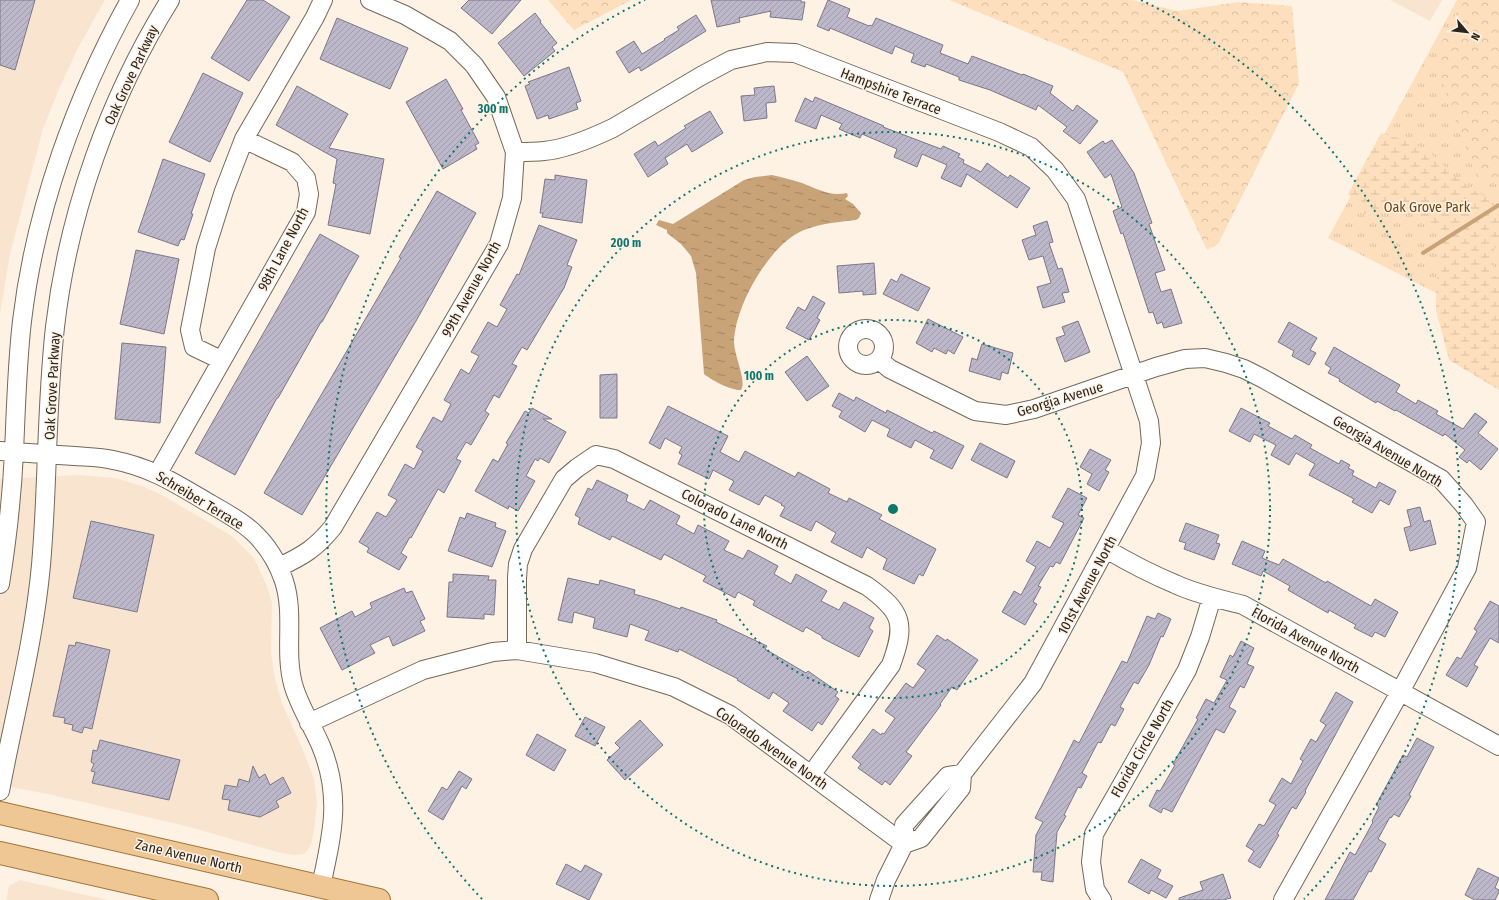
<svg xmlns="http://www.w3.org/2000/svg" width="1499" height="900" font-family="'Fira Sans Condensed',sans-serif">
  <defs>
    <pattern id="grass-tufts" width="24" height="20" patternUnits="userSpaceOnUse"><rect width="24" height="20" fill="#fddfbd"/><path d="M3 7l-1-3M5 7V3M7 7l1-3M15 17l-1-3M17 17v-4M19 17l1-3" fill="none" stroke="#d9bfa2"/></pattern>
    <pattern id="forest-crowns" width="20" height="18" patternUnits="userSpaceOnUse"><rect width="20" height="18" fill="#fddfbd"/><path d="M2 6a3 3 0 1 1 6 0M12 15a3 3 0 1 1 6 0" fill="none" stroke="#d9bfa2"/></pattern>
    <pattern id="wetland-marsh" width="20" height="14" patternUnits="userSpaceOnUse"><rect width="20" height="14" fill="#fddfbd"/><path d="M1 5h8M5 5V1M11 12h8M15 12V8" fill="none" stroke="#d9bfa2"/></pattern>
    <pattern id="water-ripples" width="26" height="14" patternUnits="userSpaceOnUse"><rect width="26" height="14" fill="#c8a378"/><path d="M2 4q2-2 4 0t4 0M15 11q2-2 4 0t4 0" fill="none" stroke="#a38562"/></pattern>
    <pattern id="building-hatch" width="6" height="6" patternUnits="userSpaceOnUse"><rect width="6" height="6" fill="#bcb7c9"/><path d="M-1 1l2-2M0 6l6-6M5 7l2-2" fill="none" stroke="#a29dac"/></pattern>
  </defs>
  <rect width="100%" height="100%" fill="#fef2e5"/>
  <path fill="#f9e5cf" d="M0 0H105L78 48 59 89 43 129 10 254 0 314Z
    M1390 0H1442L1430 21Z
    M80 475 115 478 142 486 162 495 232 536 254 558 267 586 272 603 271 653 275 679 282 703 304 752 314 779 317 801 315 824 311 846 304 854 293 855 277 852 186 826 48 794 0 785V479Z
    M20 880 108 900H6L9 886Z"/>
  <path fill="url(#grass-tufts)" d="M1457 0H1499V325L1328 238Z"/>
  <path fill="url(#forest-crowns)" d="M548 0H631L574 30Z
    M949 0H1131L1178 11 1238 2 1292 6 1299 83 1218 244 1207 250 1123 72Z
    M1465 0H1499V180L1477 177 1450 106 1436 59 1445 34Z"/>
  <path fill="url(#wetland-marsh)" d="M1381 133 1401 139 1426 149 1452 174 1472 189 1488 198 1499 218V239L1492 255 1494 276 1499 277V390L1449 360 1436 310V281L1441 264V235L1423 217 1393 207 1380 212 1364 214 1348 194Z"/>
  <path fill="url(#water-ripples)" d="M772 175C782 177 792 180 802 183 818 189 830 197 847 193L848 196 845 199 853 204 861 213 859 218 856 220C837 222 813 224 796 234 766 252 735 307 734 342 734 355 747 381 741 390 732 391 711 380 704 374L696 273 691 256 681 244 667 233V230L656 225 659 220 673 224 744 180 755 177Z"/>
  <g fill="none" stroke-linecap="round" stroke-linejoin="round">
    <path stroke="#c8a378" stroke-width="4" d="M1423 253 1499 205"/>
  </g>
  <path fill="url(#building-hatch)" stroke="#7c7788" d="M0 0H35L15 70 0 65Z
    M247 0H263L290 17 249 81 211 58Z
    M469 0H521L492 34 461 8Z
    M711 0H801V2H805L802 20 770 17 771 11 739 18 740 22 717 27Z
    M828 0 850 9 847 17 869 26 870 25 872 26 876 18 943 45 940 53 968 64 972 56 1022 75 1023 74 1053 86 1050 93 1073 111 1077 105 1098 121 1080 144 1063 131 1067 127 1038 105 1036 110 990 90 959 80V77L926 64 925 67 911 62 914 54 895 46 892 54 830 28 829 31 817 26Z
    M535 13 541 21 540 22 557 43 552 47 555 51 524 76 498 43Z
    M696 15 706 31 641 71 639 67 629 73 616 52 634 41 642 54 665 40 664 39 679 30 677 27Z
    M337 18 408 48 390 89 320 59Z
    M569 67 581 101 576 103 578 109 549 119 548 115 537 119 525 86 530 84 528 82Z
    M203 73 243 93 210 162 169 142Z
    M446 79 463 109 461 110 479 143 475 145 477 149 443 169 406 102Z
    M297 86 348 114 329 148 384 159 370 234 328 225 336 184 333 183 337 159 276 125Z
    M774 86 776 102 766 103 767 118 744 121 741 96 755 95 754 88Z
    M815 97 884 126 883 127 941 149 943 146 960 154 958 157 964 160 963 163 981 172 987 163 1008 178 1010 175 1030 188 1017 208 967 174 961 187 941 178 947 165 922 154 917 167 894 157 897 149 862 134 860 138 839 129 842 124 821 115 816 129 795 121 805 98 813 102Z
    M710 111 723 133 692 152 687 144 665 158 668 164 648 177 634 154 655 141 658 146 686 128 684 126Z
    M1112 140 1134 173 1152 223 1149 224 1165 270 1155 273 1161 292 1171 289 1182 323 1164 328 1162 322 1157 324 1153 312 1149 313 1123 233 1121 234 1113 211 1122 207 1111 174 1105 178 1087 152 1103 141 1105 144Z
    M163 159 205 174 191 214H193L184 240 181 239 178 246 138 232Z
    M555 175 587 180 582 223 542 217 543 213H540L545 179 555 180Z
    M437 191 476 213 416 321 302 515 264 493 401 258 399 257Z
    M1047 221 1053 242 1049 243 1058 269 1062 268 1069 292 1062 293 1065 302 1043 308 1037 287 1051 283 1043 256 1029 260 1022 240 1036 235 1033 226Z
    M539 225 577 240 567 265 572 267 564 288 527 350 522 347 512 364 517 366 499 398 494 395 485 411 489 414 471 445 466 442 456 459 461 461 444 493 438 489 411 538 410 537 401 553 407 557 399 570 367 552 369 548 359 542 377 512 386 517 397 500 388 495 405 464 414 469 423 451 416 447 433 417 442 422 451 404 444 400 461 369 469 374 479 356 471 352 488 322 497 327 507 309 500 305 517 274 519 275Z
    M320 234 359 256 322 322H321L278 398H277L235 475 195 453Z
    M136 250 179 259 164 334 120 324Z
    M874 263 876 294 863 295V291L839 293 837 266Z
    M901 274 930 288 918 311 883 294 891 279 897 282Z
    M813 296 825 303 817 318 820 320 809 340 786 328 798 307 805 311Z
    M928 319 963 337 954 354 948 350 946 354 934 348 932 352 916 343Z
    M1078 321 1090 352 1065 362 1056 338 1065 335 1062 327Z
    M1289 322 1317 338 1310 350 1316 353 1309 365 1292 356 1294 351 1278 342Z
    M122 343 166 347 160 423 115 419Z
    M982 344 1013 353 1008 374 1002 372 1000 380 969 371 972 358 977 360Z
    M1334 347 1400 385 1396 392 1416 404 1418 400 1438 411 1436 414 1463 429 1475 413 1487 422 1478 433 1498 449 1481 470 1469 460 1467 463 1459 457 1465 450 1445 434 1443 436 1396 410 1395 411 1377 401 1376 403 1339 381 1340 379 1328 373 1331 368 1325 364Z
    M807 356 829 386 807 401 785 372Z
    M617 374V418H600V375Z
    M839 393 854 401 856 397 886 413 887 410 932 433 934 431 964 446 952 469 930 458 934 450 915 440 911 448 887 436 890 429 872 420 865 432 839 417 842 411 832 406Z
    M668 406 728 436 720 452 739 462 745 451 795 477 798 472 830 489 828 493 847 502 849 498 882 515 879 519 936 549 923 576 919 574 914 584 883 569 887 559 867 547 862 558 831 542 836 533 816 521 811 531 780 516 785 507 781 505 782 504 765 495 759 505 729 490 734 481 713 470 709 479 678 464 682 455 679 453 682 447 665 438 660 449 649 443Z
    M532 408 552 419H543L566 432 549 463 540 458 538 461 535 459 526 476 535 481 518 511 509 506 508 509 475 491 493 459 498 462 508 444 506 443 525 411 529 413Z
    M1241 408 1270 423 1268 426 1292 439 1295 435 1312 445 1310 448 1339 464 1341 460 1350 465 1348 468 1354 471 1352 475 1376 488 1379 482 1396 491 1389 505 1380 500 1372 513 1352 502 1354 499 1309 475 1315 464 1296 453 1289 465 1271 455 1276 445 1254 434 1250 442 1229 431Z
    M980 443 1015 461 1007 478 971 460Z
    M1090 449 1111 460 1105 470 1109 472 1099 491 1087 484 1092 474 1080 467Z
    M597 480 628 495 626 501 644 510 650 500 680 516 676 524 694 534 698 525 729 541 724 550 743 559 748 550 778 566 774 574 791 584 796 574 827 591 821 601 839 610 844 602 874 618 869 628 873 631 859 657 822 638V636L806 627 803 632 753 605 755 601 738 592 735 598 722 591 703 581 706 576 664 554 661 560 612 536 610 540 578 524 580 518 575 515 588 488 592 490Z
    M1068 488 1087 498 1078 515 1084 518 1060 564 1056 562 1053 567 1050 566 1038 586 1041 587 1033 602 1037 604 1025 625 1002 612 1014 591 1021 595 1036 567 1026 561 1037 541 1050 548 1064 523 1052 517Z
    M1420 507 1424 522 1430 520 1436 544 1410 551 1404 528 1411 526 1407 510Z
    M467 513 496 523 495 527 506 531 492 567 448 551 460 517 465 519Z
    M91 521 154 535 137 612 73 598Z
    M1186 523 1219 535 1216 543 1220 544 1214 560 1184 549 1186 543 1179 541Z
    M1242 541 1265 551 1262 558 1279 565 1283 559 1326 583 1327 581 1371 606 1375 599 1398 612 1385 637 1375 632 1372 637 1354 628 1356 625 1329 610 1328 613 1288 590 1290 586 1263 571 1261 576 1232 564Z
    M453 574 489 576 488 580H496L494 615 484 614V619L447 617 449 582H453Z
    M568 578 599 585 600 580 635 590 634 594 655 600 680 609 681 607 717 620 716 622 767 646 765 649 806 673 808 671 838 692 835 696 839 699 822 725 818 722 812 731 783 711 789 703 773 692 769 699 737 680 738 679 679 649 678 652 645 640 649 631 630 624 627 637 593 628 595 618 574 612 572 623 558 620Z
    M404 588 406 593 412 591 425 619 420 621 425 631 393 646 389 636 370 645 375 653 342 670 320 628 352 611 355 617 372 608 370 603Z
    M1490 601 1499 606V643L1490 638 1474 665 1478 667 1467 687 1446 675 1457 657 1461 659 1477 631 1474 629Z
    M1158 613 1171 619 1163 637 1161 636 1149 665 1138 684 1134 682 1120 707 1124 709 1115 726 1111 724 1101 743 1098 742 1082 773 1087 776 1081 788 1078 787 1064 815 1066 816 1057 832 1053 882 1041 880 1042 872H1033L1036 835 1043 822 1035 818 1074 740 1079 743 1122 661 1127 663 1147 616 1155 619Z
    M937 635 946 641 947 639 978 660 957 690 952 687 940 704 941 705 906 752 912 756 890 785 885 781 882 785 858 768 861 764 852 757 873 729 881 735 882 733 884 734 895 718 885 711 906 683 913 688 926 670 917 664Z
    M1241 641 1254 648 1247 664 1254 667 1244 688 1240 686 1229 707 1236 711 1224 733 1216 729 1172 812 1163 808 1161 813 1149 806 1157 790 1160 791 1175 765 1173 764 1198 719 1196 718 1206 699 1214 703 1227 680 1220 677 1230 655 1233 657Z
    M76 642 110 650 92 729 84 727 82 733 72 730 73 725 64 723 65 718 53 716 69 645 75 646Z
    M1336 692 1353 702 1305 791 1306 792 1296 809 1292 807 1277 834 1279 835 1260 868 1248 861 1254 851 1246 846 1259 824 1264 826 1276 805 1269 801 1282 778 1291 784 1303 761 1300 759 1311 739 1316 742 1326 725 1320 721Z
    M585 717 605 727 595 746 575 736Z
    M640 720 663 745 625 780 607 760 620 748 615 743Z
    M537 734 566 750 554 771 526 755Z
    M1417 738 1434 747 1409 795 1411 796 1399 817 1394 814 1391 818 1390 817 1378 839 1386 844 1371 872 1369 871 1353 900H1325L1350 852 1355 855 1373 822 1372 821 1379 807 1376 805 1403 755 1407 757Z
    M100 740 180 760 169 800 92 783 95 772 91 771 94 764 91 762 93 750 97 751Z
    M253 766 259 778 265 774 270 785 283 777 291 793 276 801 279 807 260 817 228 810 230 800 222 799 225 785 237 787 239 779 249 782Z
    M459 771 472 779 466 789 462 786 443 820 428 811 442 787 447 790Z
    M1141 859 1161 870 1157 878 1173 886 1166 898 1151 890 1149 894 1128 882Z
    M566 864 581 872 585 865 602 874 589 900 556 884Z
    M1478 868 1499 878 1495 888 1499 890V892L1495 900H1475L1465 895Z
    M1223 874 1231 898 1223 900H1179V898L1203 890 1200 882Z"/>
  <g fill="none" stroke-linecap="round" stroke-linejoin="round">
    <g stroke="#746859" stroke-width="20">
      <path id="minor" d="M515 152C525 152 535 152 544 151 567 149 592 138 613 128L701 76 731 60 767 52 795 53 999 132 1031 147 1055 170 1076 199 1149 421 1151 443 1145 476 1033 683 962 774 961 788 921 838 904 844
        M848 347a18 18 0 1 1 36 0a18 18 0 1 1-36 0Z
        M221 360 194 347 190 330 206 248 224 191 244 139 315 17 323 0
        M879 360 890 369 975 411 1006 415 1034 409 1156 367 1185 359 1205 358 1226 363 1244 369 1262 378 1441 479 1464 505 1476 522 1467 568 1400 692 1283 900
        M0 451C25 453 50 454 74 456 87 457 101 457 113 460 150 467 175 483 207 502 223 511 240 520 253 532 267 545 278 563 284 581 295 615 284 650 293 684 299 706 312 725 321 746 342 797 332 835 321 886
        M158 473 306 212 309 194 306 178 292 162 244 139
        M1106 549C1128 562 1151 574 1175 584 1196 594 1220 599 1243 605L1499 746
        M279 567C303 556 316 548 333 527L499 244 512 198 515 152 496 97 474 65 450 41 405 15 370 0
        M0 584C7 540 12 496 14 452 16 408 17 364 22 321 35 210 76 97 130 0
        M517 650V578L518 564 523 549 564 479 577 468 596 455 614 459 867 586C903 612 906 624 891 665L811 775
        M309 723 423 670 493 652 517 650 595 663 674 687 730 715 904 844
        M0 791C14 716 34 642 41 565 48 486 46 406 55 327 68 213 109 98 170 0
        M879 900 886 880 904 844V825L948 776 962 774
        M1102 900 1095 889 1091 862 1094 834 1187 670 1200 637 1212 597"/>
    </g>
    <g stroke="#a2753d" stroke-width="24">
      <path id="major" d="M0 813 379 900
        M0 853 207 900"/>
    </g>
    <use href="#minor" stroke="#fff" stroke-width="18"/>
    <use href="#major" stroke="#eec794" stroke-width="22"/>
  </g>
  <g fill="none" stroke="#0f766e" stroke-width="2" stroke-dasharray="2 4">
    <circle cx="893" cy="509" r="189"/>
    <circle cx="893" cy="509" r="377"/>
    <path d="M482 899A566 566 0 0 1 645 0M1141 0A566 566 0 0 1 1304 899"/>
  </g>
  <g text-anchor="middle" stroke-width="3" stroke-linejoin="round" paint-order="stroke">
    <g font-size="14" fill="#2a241e" stroke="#fef2e5">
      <text transform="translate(131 75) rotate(-65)" y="5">Oak Grove Parkway</text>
      <text transform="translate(891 91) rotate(21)" y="5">Hampshire Terrace</text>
      <text transform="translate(283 249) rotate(-62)" y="5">98th Lane North</text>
      <text transform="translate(471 289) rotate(-61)" y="5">99th Avenue North</text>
      <text transform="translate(52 386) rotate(-87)" y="5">Oak Grove Parkway</text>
      <text transform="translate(1060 399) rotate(-17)" y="5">Georgia Avenue</text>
      <text transform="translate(1388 451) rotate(31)" y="5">Georgia Avenue North</text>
      <text transform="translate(200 500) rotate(31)" y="5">Schreiber Terrace</text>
      <text transform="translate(735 519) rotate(27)" y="5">Colorado Lane North</text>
      <text transform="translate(1087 585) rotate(-62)" y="5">101st Avenue North</text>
      <text transform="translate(1306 640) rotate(29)" y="5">Florida Avenue North</text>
      <text transform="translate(772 748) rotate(35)" y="5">Colorado Avenue North</text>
      <text transform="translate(1142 748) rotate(-60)" y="5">Florida Circle North</text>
      <text transform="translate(189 856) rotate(13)" y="5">Zane Avenue North</text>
    </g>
    <g font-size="14" fill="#6d4815" stroke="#fef2e5">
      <text x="1427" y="212">Oak Grove Park</text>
    </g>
  </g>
  <circle cx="893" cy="509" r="6" fill="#0f766e" stroke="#fef2e5" stroke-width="2"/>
  <g font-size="12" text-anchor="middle" font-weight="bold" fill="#0f766e" stroke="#fef2e5" stroke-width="3" stroke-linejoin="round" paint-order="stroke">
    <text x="493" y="113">300 m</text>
    <text x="626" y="247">200 m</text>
    <text x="759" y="380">100 m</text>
  </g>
  <g transform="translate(1467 32) rotate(118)" stroke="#fef2e5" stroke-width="3" paint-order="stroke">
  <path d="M0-3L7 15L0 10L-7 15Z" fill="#2a241e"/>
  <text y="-6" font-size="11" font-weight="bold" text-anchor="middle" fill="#2a241e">N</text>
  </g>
</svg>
